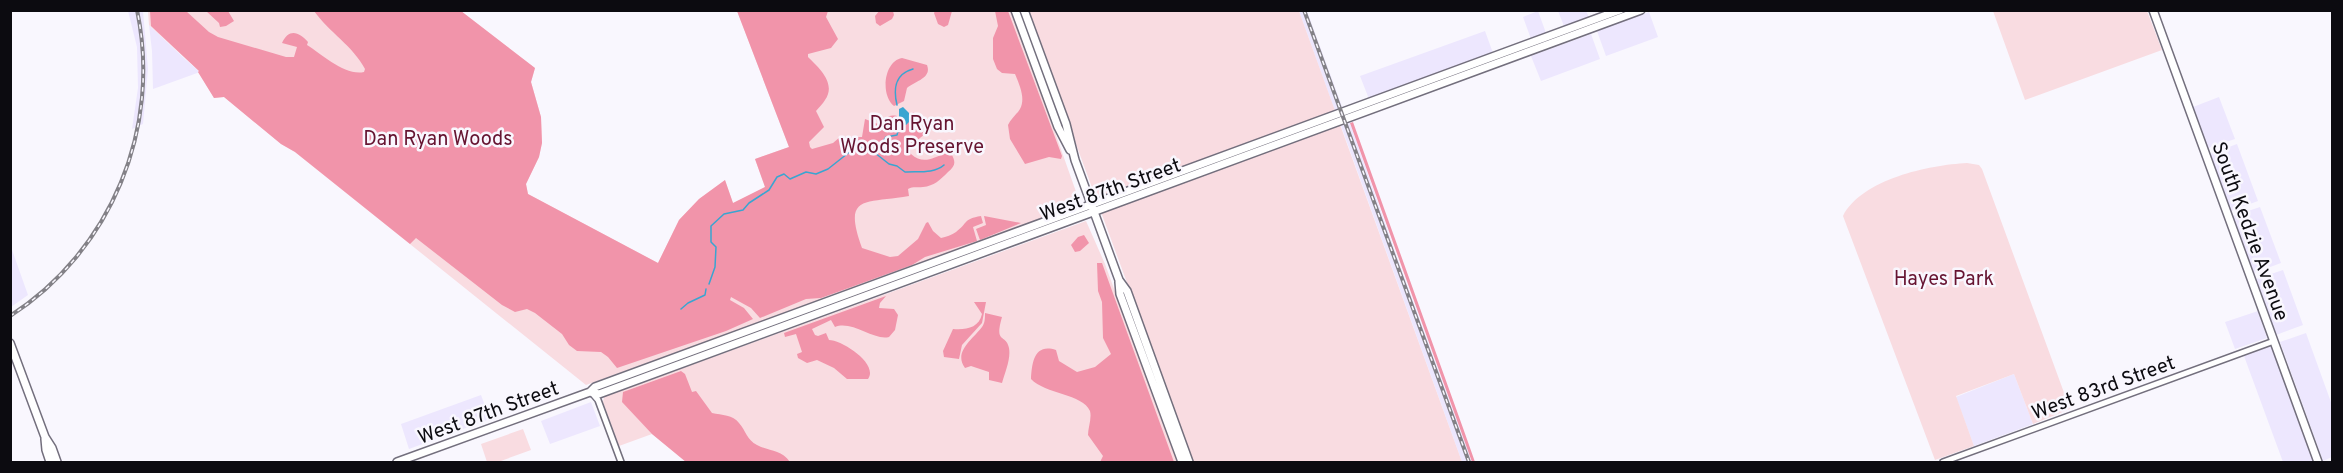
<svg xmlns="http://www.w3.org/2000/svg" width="2343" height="473" font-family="Overpass,sans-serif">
  <rect width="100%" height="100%" fill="#f9f7fe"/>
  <path fill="#ede7fe" d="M128 11H143L148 69 143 124 132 129 138 88 137 47Z
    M1299 11H1307L1343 109 1335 111Z
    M1538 11 1546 33 1531 39 1523 17Z
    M1558 11H1586L1589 17 1564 26Z
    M1649 12 1658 37 1606 56 1597 31Z
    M149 25 185 59 200 72 153 89 152 51Z
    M1485 31 1493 53 1369 99 1360 76Z
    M1591 34 1600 59 1541 81 1531 56Z
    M2219 97 2235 139 2208 148 2193 107Z
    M1350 123 1398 260 1472 462H1462L1341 126Z
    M2237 144 2258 201 2231 211 2210 154Z
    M2260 207 2281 263 2254 273 2233 216Z
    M11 247 28 295 11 307H10Z
    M2283 270 2303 325 2276 335 2256 279Z
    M2258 311 2267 338 2235 349 2225 322Z
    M2306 333 2332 405V457L2323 461 2280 342Z
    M2271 346 2313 462H2283L2244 356Z
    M2014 374 2033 424 1974 446 1956 397Z
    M481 395 490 419 409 449 401 424Z
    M591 402 600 426 550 444 541 421Z"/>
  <path fill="#f9dce1" d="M148 11H461L535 68 531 82 541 117 542 143 539 157 526 184 528 194 658 263 679 220 699 199 725 180 733 203 765 187 755 159 789 147 737 11H1012L1080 203 1074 208 1050 217 586 385 295 152 281 144 224 97 214 98 198 72 199 71 149 25Z
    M1027 11H1299L1462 462H1193Z
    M1993 11H2147L2162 50 2025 100Z
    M1967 163 1979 165 1982 169 2070 409 2033 424 2014 374 1956 396 1974 446 1935 460 1843 216C1862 179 1929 165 1967 163Z
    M1086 221 1105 264 1177 462H686L652 434 619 446 603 402 604 397Z
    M979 250 980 251 801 316 814 310Z
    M523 429 531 450 498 462H487L481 444Z"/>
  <path fill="#f194aa" d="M880 10 893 11 894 15 892 19 880 26 876 23 875 16Z
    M150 11H186L209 32 218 37 286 57H294L297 47 282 43C289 28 299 32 308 42L307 45C323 55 345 76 364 72L365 69C353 46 329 32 314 11H461L535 68 531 82 541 117 542 143 539 157 526 184 528 194 658 263 679 220 699 199 725 180 733 203 765 187 755 159 789 147 737 11H828L826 17 838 39 831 48 808 54V57C818 67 837 83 825 100 823 104 819 107 816 111L824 127 809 142 810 147 812 149 833 143 840 137H862L865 119 878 124C885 120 887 114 897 116L899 121 909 122V114L914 112 925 134 911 145V154C923 165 933 158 946 153L952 155C956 163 955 166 948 172 940 180 934 186 923 187 916 188 914 186 908 189L909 196C866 204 842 193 862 248L890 257 898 256 918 239 926 223 928 222 933 231 941 238C946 237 952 235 956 232 968 223 963 219 981 216L983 223 973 227 977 241 925 257 912 265 821 298 806 299 760 318 751 308 731 297 730 300 744 308 753 319 726 331 617 368 608 357 601 352 577 351 569 345 562 334 535 313 527 309 515 312 502 305 416 238 410 244 295 152 281 144 224 97 214 98 198 72 199 71 151 26Z
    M206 11H228L234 21 226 26 220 27 219 23Z
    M935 11H952L948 25 944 27 938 24 934 13Z
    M995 11H1008L1062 156 1061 159 1049 157 1025 164 1010 139 1008 125C1011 119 1017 114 1020 109 1026 98 1019 84 1015 74L1002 73 997 69 993 59V38L998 26Z
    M902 58 927 65C932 78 916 81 907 88L904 101 894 106C880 95 884 61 902 58Z
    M1353 122 1463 428 1475 462H1472L1350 123Z
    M984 216 1021 223 980 240 976 229 986 225Z
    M1084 235 1089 243 1080 251 1075 252 1071 245 1078 237Z
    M1097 263H1102L1174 462H1100L1103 456 1088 435C1088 428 1092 418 1090 411 1083 394 1045 394 1031 379 1032 363 1034 343 1056 350L1059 361 1077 372 1095 367 1111 354 1103 338 1102 302 1098 291Z
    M886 296 880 303 879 308 894 309 898 315 895 330 889 337C874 341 852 320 835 327L831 320 812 329 815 335 818 336 826 333 829 340C842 340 879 364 868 379H847L834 368 817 360 807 363 798 358 797 354 802 352 796 334 785 337 784 333Z
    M974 302H986L982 323 962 345 959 359 944 357 943 351 953 329C966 330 979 328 982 314Z
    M985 313 1002 317C994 345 1006 333 1009 348 1011 359 1005 372 1002 383L989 380V372L971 366 965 368C953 352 973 339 982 327 985 323 985 318 985 313Z
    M681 371 685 374 692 392 696 391 712 413C722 415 733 415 739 423 746 431 747 440 757 445 770 452 781 449 790 462H686L652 434 622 402 623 392Z"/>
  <path fill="#39a5d1" d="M903 107 909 113V122L906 125H902L899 121V109Z"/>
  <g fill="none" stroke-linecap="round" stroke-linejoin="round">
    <path stroke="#39a5d1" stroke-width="1.5" d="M897 105C893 88 895 74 913 69
      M873 152 879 148 886 137 897 135 899 127
      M709 284 715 267 716 247 711 242V226L724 214 743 210 749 203 769 190 777 177 784 174 790 179 806 172 816 174 828 169 852 150 863 147 870 149 889 164 897 166 905 172C917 171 934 174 944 165
      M681 309 688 303 705 295 706 289"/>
    <g stroke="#736f7d" stroke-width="8">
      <path id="minor" d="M592 393 598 400 621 462
        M1943 462 2274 341"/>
    </g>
    <g stroke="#736f7d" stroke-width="10">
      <path id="major" d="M1015 10 1058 127 1070 150
        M1024 10 1066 124 1075 160 1119 280 1127 291 1189 462
        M2153 10 2318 462
        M1119 282 1120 294 1182 462
        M10 343 45 437 52 448 57 462
        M590 392 599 394 1641 10
        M45 439 46 450 50 462
        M397 462 590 392 595 387 1620 10"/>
    </g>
    <use href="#minor" stroke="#fff" stroke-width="5"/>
    <use href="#major" stroke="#fff" stroke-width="7"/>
    <g stroke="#838187" stroke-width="4">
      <path id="rail" d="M1304 10 1469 462
        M10 316C111 251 162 128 137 10"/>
    </g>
    <use href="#rail" stroke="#f9f7fe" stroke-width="1.5" stroke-dasharray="4.5" stroke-linecap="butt"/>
  </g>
  <g text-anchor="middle" stroke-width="5" stroke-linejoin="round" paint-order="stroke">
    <g font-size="20" fill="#661431" stroke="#f9f7fe">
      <text x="912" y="130">Dan Ryan<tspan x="912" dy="23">Woods Preserve</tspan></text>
      <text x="438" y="145">Dan Ryan Woods</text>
      <text x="1944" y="285">Hayes Park</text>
    </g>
    <g font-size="20" fill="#0c0b10" stroke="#f9f7fe">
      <text transform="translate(1110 189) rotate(-20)" y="7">West 87th Street</text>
      <text transform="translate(2251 231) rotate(70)" y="7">South Kedzie Avenue</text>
      <text transform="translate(2103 387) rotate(-20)" y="7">West 83rd Street</text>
      <text transform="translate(488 412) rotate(-20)" y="7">West 87th Street</text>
    </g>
  </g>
  <rect width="2343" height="473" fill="none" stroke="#0c0b10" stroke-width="24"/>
</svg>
